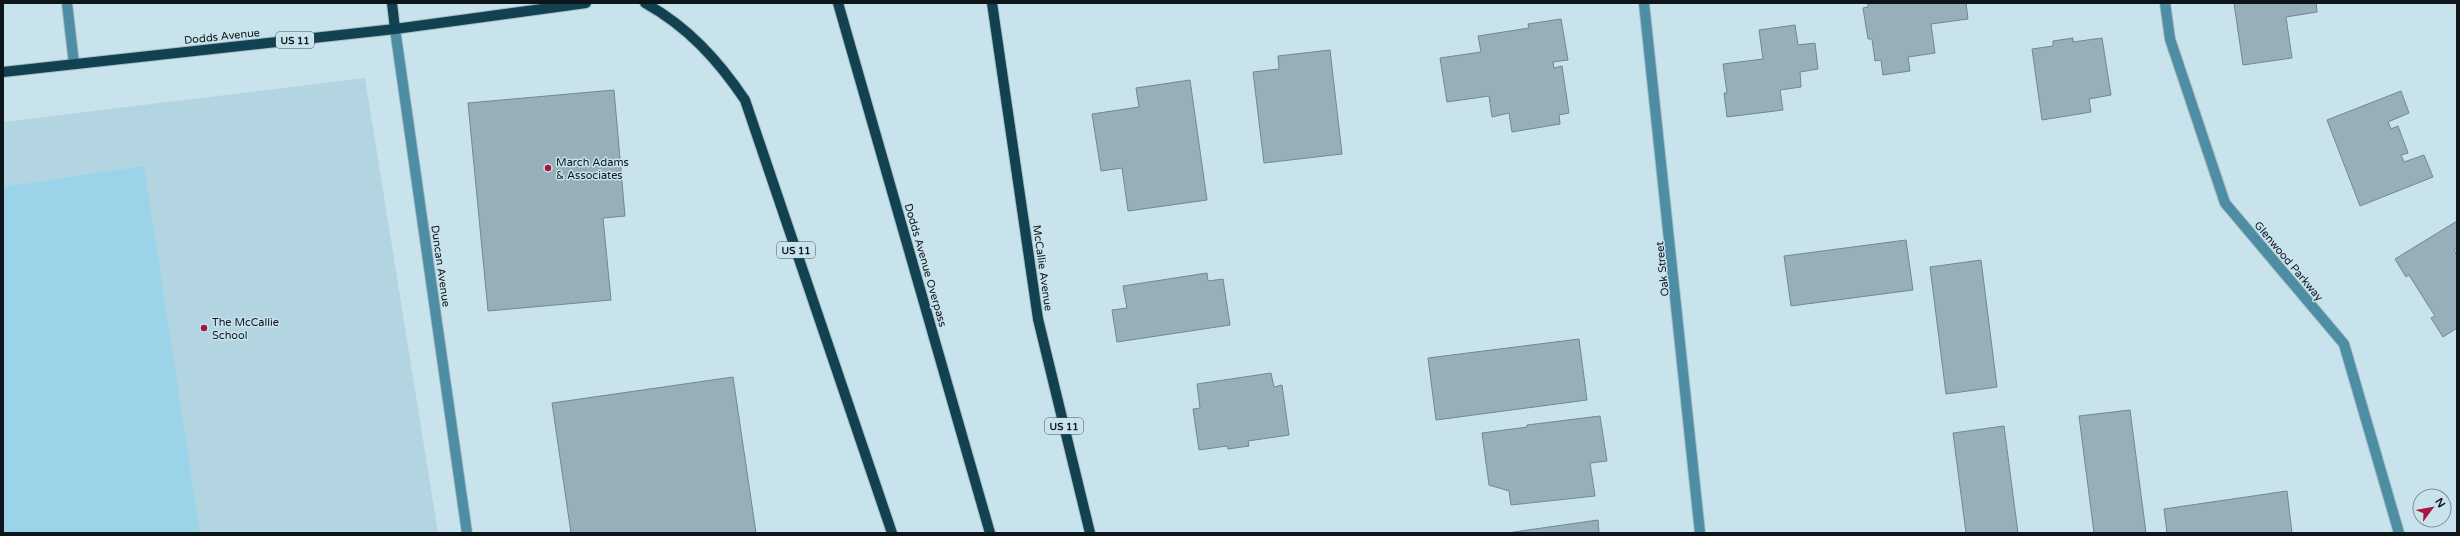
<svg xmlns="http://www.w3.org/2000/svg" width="2460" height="536" font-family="'Varela Round',sans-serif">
  <rect width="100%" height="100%" fill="#c9e3ed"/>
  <path fill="#b3d5e2" d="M365 78 438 533H3V122Z"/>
  <path fill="#9bd4e8" d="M144 166 200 533H3V187Z"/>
  <path fill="#96afb9" stroke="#708891" d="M1868 3H1966L1968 19 1931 24 1935 53 1908 57 1910 71 1883 75 1881 60 1875 61 1872 39H1868L1863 8 1868 7Z
    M2234 3H2316L2317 12 2286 17 2292 58 2243 65Z
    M1561 19 1568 60 1553 62 1554 68 1562 66 1569 113 1559 115 1560 124 1512 132 1509 113 1492 117 1489 96 1447 102 1440 58 1481 52 1478 36 1529 28 1528 24Z
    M1795 25 1798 45 1815 43 1818 69 1800 72 1801 87 1780 90 1783 110 1727 117 1724 93H1727L1723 64 1763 59 1759 30Z
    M2073 38V42L2102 38 2111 95 2089 99 2091 112 2042 120 2032 49 2053 46V41Z
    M1330 50 1342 154 1264 163 1253 72 1279 69 1278 56Z
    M1190 80 1207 200 1128 211 1122 168 1101 171 1092 114 1139 107 1136 88Z
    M614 90 625 216 603 218 611 300 488 311 468 103Z
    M2401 91 2409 113 2388 122 2391 129 2398 126 2408 153 2401 155 2404 162 2424 155 2433 177 2360 206 2327 120Z
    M2457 221V248L2454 250 2457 255V328L2443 337 2431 318 2435 316 2409 275 2406 277 2395 259Z
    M1906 240 1913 290 1791 306 1784 256Z
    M1981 260 1997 387 1946 394 1930 267Z
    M1207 273 1208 281 1223 279 1230 325 1117 342 1112 310 1127 308 1123 286Z
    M1579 339 1587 400 1436 420 1428 358Z
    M1271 373 1274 387 1282 385 1289 435 1248 441 1249 446 1228 449 1227 446 1199 450 1193 409 1200 408 1197 384Z
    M733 377 756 533H571L552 403Z
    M2130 410 2146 533H2094L2079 416Z
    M1600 416 1607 461 1590 463 1595 496 1511 505 1509 491 1489 485 1482 433 1527 427V425Z
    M2004 426 2018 533H1966L1953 433Z
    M2287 491 2292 533H2167L2164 509Z
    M1598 520 1599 533H1507Z"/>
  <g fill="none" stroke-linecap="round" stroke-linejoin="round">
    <g stroke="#a7bec7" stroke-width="12">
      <path id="minor" d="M67 3 74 64
        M1644 3 1700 533
        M2165 3 2170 39 2225 203 2344 344 2399 533
        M395 29 467 533"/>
    </g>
    <g stroke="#a7bec7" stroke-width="12">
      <path id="major" d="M392 3 395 29
        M645 3C688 27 718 60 745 100L892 533
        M838 3 990 533
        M992 3 1038 319 1090 533
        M3 72 395 29 586 3"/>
    </g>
    <use href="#minor" stroke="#4d8ea4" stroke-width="10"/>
    <use href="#major" stroke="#124251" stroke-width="10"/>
  </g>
  <g fill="#a91340" stroke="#c9e3ed" stroke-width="1.5">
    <circle cx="548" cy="168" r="4"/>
    <circle cx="204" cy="328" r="4"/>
  </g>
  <g text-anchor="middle" stroke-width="3" stroke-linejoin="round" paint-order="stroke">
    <g fill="#c9e3ed" stroke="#455459" stroke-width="1">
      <rect x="276" y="32" width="38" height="16" rx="3"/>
      <rect x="777" y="242" width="38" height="16" rx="3"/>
      <rect x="1045" y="418" width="38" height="16" rx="3"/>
    </g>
    <g font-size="10" font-weight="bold" fill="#0d161a">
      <text x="295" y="44">US 11</text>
      <text x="796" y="254">US 11</text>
      <text x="1064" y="430">US 11</text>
    </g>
    <g font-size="11" fill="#0d161a" stroke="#c9e3ed">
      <text transform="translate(222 36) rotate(-6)" y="4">Dodds Avenue</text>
      <text transform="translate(2289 261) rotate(50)" y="4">Glenwood Parkway</text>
      <text transform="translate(926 265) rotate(74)" y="4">Dodds Avenue Overpass</text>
      <text transform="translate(441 266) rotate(82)" y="4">Duncan Avenue</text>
      <text transform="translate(1043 268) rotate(82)" y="4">McCallie Avenue</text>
      <text transform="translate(1662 269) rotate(-96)" y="4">Oak Street</text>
    </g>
    <g font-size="11" fill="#0d161a" stroke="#c9e3ed" text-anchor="start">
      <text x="556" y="166">March Adams<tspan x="556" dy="13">&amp; Associates</tspan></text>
      <text x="212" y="326">The McCallie<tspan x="212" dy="13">School</tspan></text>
    </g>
  </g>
  <rect width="2460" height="536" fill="none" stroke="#0d161a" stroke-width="8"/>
  <g transform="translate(2432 508) rotate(58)"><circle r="19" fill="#c9e3ed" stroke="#7e9199"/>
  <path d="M0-3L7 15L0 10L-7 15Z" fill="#a91340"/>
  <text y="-6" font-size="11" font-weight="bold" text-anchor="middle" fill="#0d161a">N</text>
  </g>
</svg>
